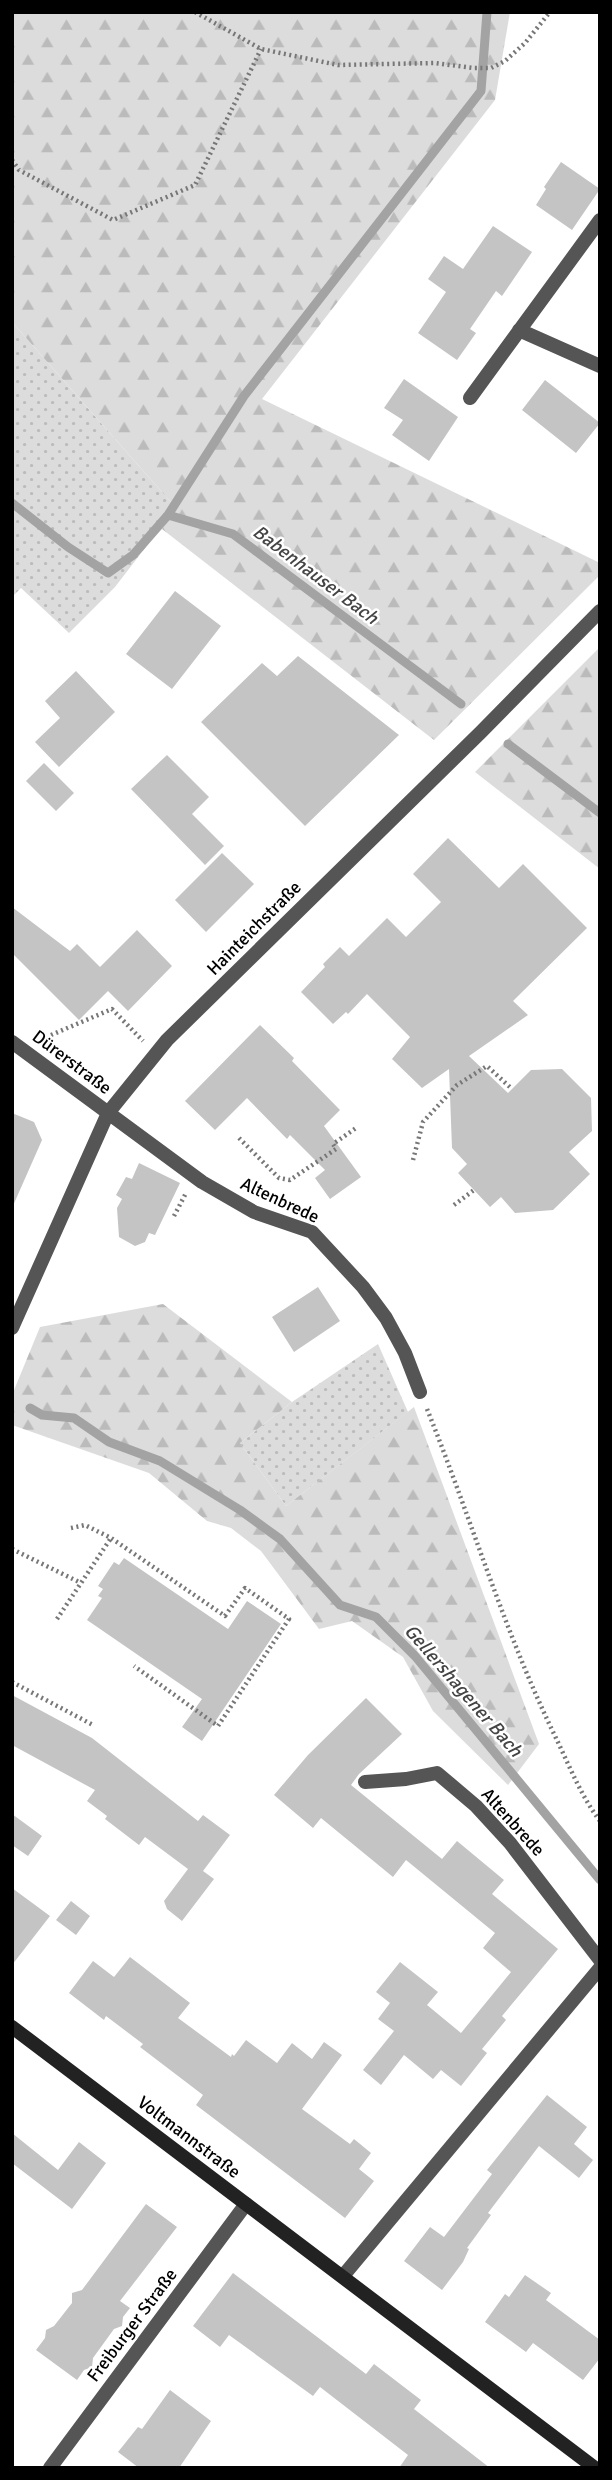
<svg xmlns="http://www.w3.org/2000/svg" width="612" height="2480" font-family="Signika,sans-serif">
  <defs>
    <pattern id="green-dots" width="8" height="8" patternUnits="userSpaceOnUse" patternTransform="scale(1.75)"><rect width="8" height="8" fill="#dcdcdc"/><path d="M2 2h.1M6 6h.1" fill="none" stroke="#bbb" stroke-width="1.8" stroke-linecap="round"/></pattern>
    <pattern id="forest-firs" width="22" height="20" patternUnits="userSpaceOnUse" patternTransform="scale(1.75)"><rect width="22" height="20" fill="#dcdcdc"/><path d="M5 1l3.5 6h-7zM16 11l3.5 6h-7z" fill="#bbb"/></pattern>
  </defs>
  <rect width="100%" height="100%" fill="#fff"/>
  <path fill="url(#green-dots)" d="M12 322 176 508 115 587 69 633 21 588 12 597Z
    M378 1344 408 1412 286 1506 240 1443 292 1402Z"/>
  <path fill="url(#forest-firs)" d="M12 12H510L495 100 262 399 600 563V575L434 740 162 529 176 508 12 322Z
    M600 647V869L475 772Z
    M163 1304 292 1402 240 1443 286 1506 414 1407 539 1744 508 1785 433 1711 403 1657 352 1621 319 1629 261 1551 231 1528 207 1521 149 1473 12 1425V1395L40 1327Z"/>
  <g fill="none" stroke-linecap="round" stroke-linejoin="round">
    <path stroke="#a3a3a3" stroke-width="9" d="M12 503 68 547 108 573 133 555 168 515 233 534 461 704
      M168 515 244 396 481 91 487 12
      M508 744 600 813
      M30 1408 42 1415 74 1418 109 1442 160 1461 240 1510 280 1539 340 1605 376 1617 415 1656 600 1880"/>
  </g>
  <path fill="#c4c4c4" d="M561 162 600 189 572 230 536 205 546 189 544 187Z
    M493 226 532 252 502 296 496 291 470 329 476 333 457 360 418 333 446 292 428 279 444 256 463 269Z
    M404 379 458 417 429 461 392 435 403 420 384 408Z
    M545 380 600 423 576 453 522 410Z
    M175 591 221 626 172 689 126 654Z
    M298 656 399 735 305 826 201 722 262 663 277 676Z
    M76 671 115 712 59 767 35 742 60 718 45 701Z
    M167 755 209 797 192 814 224 846 205 865 131 789Z
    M44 763 74 793 56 811 26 781Z
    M448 838 499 888 523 864 587 928 513 1001 528 1015 469 1056 508 1093 531 1070 562 1069 591 1098 592 1131 569 1152 590 1174 553 1210 515 1213 501 1197 490 1207 458 1173 467 1164 452 1148 449 1069 422 1088 392 1059 410 1037 367 994 348 1014 346 1012 333 1024 301 992 325 967 323 964 340 947 349 956 387 918 406 937 441 902 413 874Z
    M222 853 254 884 206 932 175 900Z
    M12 907 70 951 77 944 100 967 137 930 172 966 128 1011 108 991 79 1020 12 953Z
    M260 1025 294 1058 292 1061 340 1110 324 1126 361 1177 330 1199 315 1178 325 1170 290 1135 287 1139 247 1098 215 1130 185 1101Z
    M12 1113 34 1122 42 1140 12 1208Z
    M139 1163 180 1183 155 1235 149 1233 145 1242 135 1246 119 1237 117 1208 122 1199 116 1195 126 1177 132 1179Z
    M318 1287 340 1321 294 1352 272 1317Z
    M124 1558 228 1629 247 1601 281 1624 202 1741 182 1727 202 1699 87 1620 102 1598 98 1596 103 1589 98 1586 114 1562 119 1565Z
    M12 1695 92 1738 198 1821 203 1815 230 1835 203 1871 214 1879 182 1921 167 1909 164 1901 188 1869 145 1837 139 1845 105 1819 107 1816 87 1801 95 1790 12 1745Z
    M366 1698 402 1734 359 1774 351 1785 442 1859 457 1841 504 1880 492 1894 558 1949 502 2016 506 2020 482 2049 487 2053 461 2086 441 2070 433 2079 404 2055 381 2085 363 2070 394 2031 378 2019 390 2003 376 1992 400 1962 438 1992 427 2005 461 2033 511 1972 483 1948 495 1933 406 1860 393 1877 321 1818 313 1828 274 1795 308 1755Z
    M12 1814 42 1836 28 1856 12 1845Z
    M12 1888 50 1916 12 1965Z
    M71 1901 90 1916 76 1935 56 1920Z
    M130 1957 190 2003 178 2018 231 2057 232 2054 234 2056 246 2040 277 2063 292 2043 312 2059 324 2042 342 2055 302 2109 350 2144 354 2139 371 2153 359 2169 374 2181 345 2218 196 2105 203 2095 140 2047 143 2044 106 2016 104 2020 69 1993 93 1961 114 1977Z
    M547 2095 587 2127 574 2144 593 2160 579 2178 539 2146 488 2213 491 2215 467 2248 469 2249 463 2262 442 2290 404 2261 430 2227 444 2237 492 2174 487 2170Z
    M12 2133 58 2170 79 2142 106 2163 72 2209 12 2163Z
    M146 2204 177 2227 120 2301 130 2308 123 2317 122 2326 114 2329 93 2358 92 2367 84 2370 77 2380 36 2350 45 2338 46 2330 54 2326 72 2303V2293L82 2290Z
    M233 2273 366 2374 374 2364 421 2400 414 2409 490 2468H399L408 2455 320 2387 313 2396 229 2335 220 2347 193 2326Z
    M525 2275 551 2293 546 2300 600 2340V2358L583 2380 533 2343 526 2352 485 2322 505 2294 509 2297Z
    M170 2390 211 2421 179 2468H139L118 2452 138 2427 142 2429Z"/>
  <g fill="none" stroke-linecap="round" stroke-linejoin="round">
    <path stroke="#777" stroke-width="4.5" stroke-dasharray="2 3.5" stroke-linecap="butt" d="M195 12 261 49 338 65 435 63 473 68H491L505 61 525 43 550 12
      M12 160 19 170 113 220 195 185 261 49
      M51 1035 112 1009 143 1041
      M239 1138 279 1178 290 1180 336 1149 333 1144 356 1128
      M413 1160 423 1122 457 1085 487 1066 512 1089
      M454 1205 474 1190
      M174 1216 186 1193
      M427 1409C471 1518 504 1631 555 1736 569 1765 581 1796 600 1821
      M71 1528 85 1525 111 1538 225 1616 245 1588 289 1619 218 1726 134 1666
      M12 1549 81 1583
      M57 1619 111 1538
      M12 1682 93 1725"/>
    <path stroke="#555" stroke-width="14" d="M519 330 600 366
      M470 398 600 220
      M12 1042 202 1182 254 1212 312 1232 363 1287 386 1318 405 1353 420 1392
      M12 1328 108 1113 167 1040 481 732 600 611
      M365 1782 406 1779 437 1773 476 1806 510 1843 600 1960
      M343 2276 600 1968
      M50 2468 246 2204"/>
    <path stroke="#222" stroke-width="14" d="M12 2027 595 2468"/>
  </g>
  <g text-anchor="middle" stroke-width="5" stroke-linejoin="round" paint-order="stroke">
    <g font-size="18" fill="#000" stroke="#fff">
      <text transform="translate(254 928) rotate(-45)" y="6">Hainteichstraße</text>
      <text transform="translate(72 1062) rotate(37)" y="6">Dürerstraße</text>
      <text transform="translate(280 1200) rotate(25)" y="6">Altenbrede</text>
      <text transform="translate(513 1822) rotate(48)" y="6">Altenbrede</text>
      <text transform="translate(189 2137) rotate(37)" y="6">Voltmannstraße</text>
      <text transform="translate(132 2325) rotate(-53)" y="6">Freiburger Straße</text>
    </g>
    <g font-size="19" font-style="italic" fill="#444" stroke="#fff">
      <text transform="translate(316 574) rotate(37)" y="7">Babenhauser Bach</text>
      <text transform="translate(464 1690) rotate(49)" y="7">Gellershagener Bach</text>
    </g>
  </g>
  <rect width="612" height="2480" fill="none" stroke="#000000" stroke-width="28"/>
</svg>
